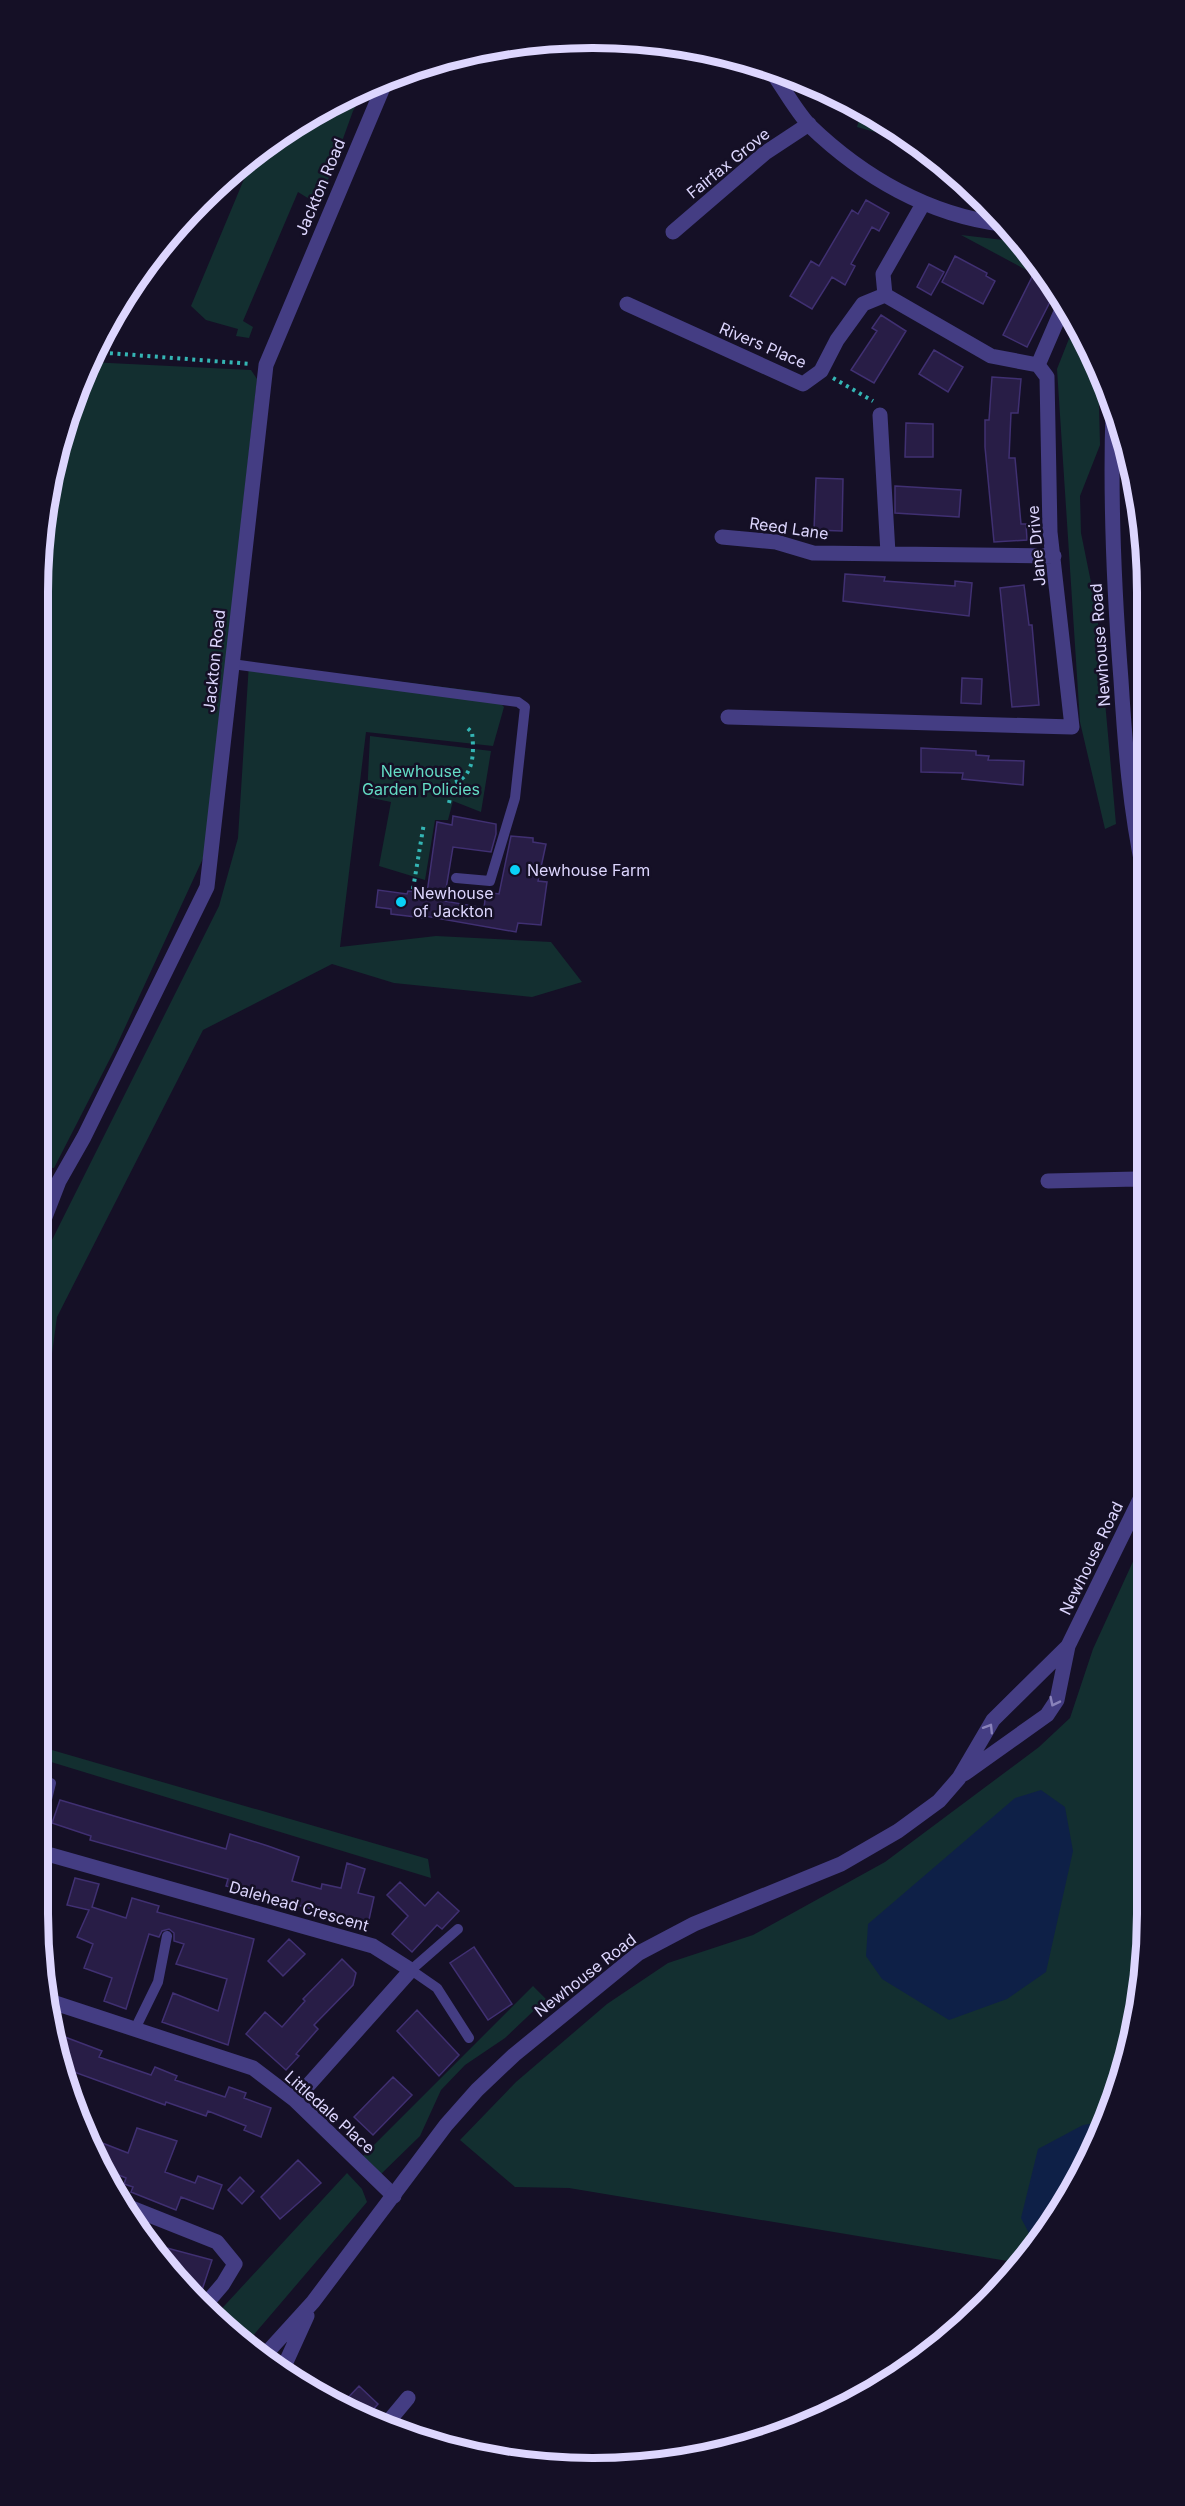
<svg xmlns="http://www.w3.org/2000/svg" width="1185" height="2506" font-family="Inter,sans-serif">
  <rect width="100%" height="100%" fill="#151026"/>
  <path fill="#132f30" d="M367 87 353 111 319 205 298 192 243 321 253 327 249 338 236 336 238 329 206 320 191 306 252 160 250 159 284 131Z
    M861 112 915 143 857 127Z
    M961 235 1020 242 1033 255 1049 282Z
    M1074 326 1098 367 1100 445 1080 496 1081 533 1097 612 1116 824 1105 829 1080 722 1057 369Z
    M89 362 251 370 257 379 205 854 115 1049 54 1168 38 1166V592L48 484 80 380Z
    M249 663 491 693 504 707 493 746 366 732 340 947 436 936 551 942 582 982 532 997 394 983 332 964 203 1030 57 1317 38 1455 39 1266 219 906 238 838Z
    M370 736 491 751 481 812 453 801 448 820H435L425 880 379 866 391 802 367 797Z
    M1146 1533 1147 1914 1137 2022 1105 2126 1020 2263 569 2188 515 2187 460 2140 516 2082 607 2004 668 1963 753 1935 885 1862 1039 1747 1070 1718 1093 1649Z
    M38 1746 428 1859 431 1878 38 1758Z
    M533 1986 546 1999 505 2038 465 2065 441 2090 420 2136 380 2175 362 2157Z
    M347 2173 362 2189 367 2202 246 2344 214 2317Z"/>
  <path fill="#0e2047" d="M1041 1790 1065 1807 1073 1851 1046 1972 1007 1999 949 2020 882 1979 866 1956 868 1924 1015 1798Z
    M1107 2121 1034 2240 1032 2239 1021 2218 1038 2149 1083 2125Z"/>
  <path fill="#281d46" stroke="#403072" stroke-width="1.5" d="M866 200 889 213 879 231 872 227 851 264 855 266 845 285 832 277 812 309 790 296 811 261 819 266 852 210 858 214Z
    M955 256 987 273 986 276 995 281 983 304 942 282Z
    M929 264 944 272 931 295 917 287Z
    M1033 275 1050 284 1055 292 1027 347 1003 335Z
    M881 315 906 331 874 383 851 370 877 331 872 328Z
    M934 350 963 367 948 392 919 374Z
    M992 377 1021 379 1018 413H1011L1009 458H1015L1021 524H1026L1027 540 994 542 985 447V420H989Z
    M906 423 933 424V457H905Z
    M816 478 843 479 842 531 814 530Z
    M895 486 961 490 959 517 895 513Z
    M845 574 885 577 884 581 955 586V581L972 583 969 616 843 601Z
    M1024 585 1029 625H1032L1039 705 1012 707 1000 588Z
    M962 678 982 679 981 704 961 703Z
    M921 748 976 751V755L989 756 988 760 1024 761 1023 785 962 779 963 773 921 772Z
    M453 816 496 824V834L491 852 453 847 444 901 484 908 486 892 499 894 511 836 533 838V842L546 844 538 881 547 882 541 925 518 923 516 932 425 916 424 918 391 914V909L376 907 378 890 407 894 408 891 427 893 437 822 452 825Z
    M60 1800 226 1849 230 1834 268 1846 299 1857 292 1881 321 1889 322 1884 341 1888 347 1863 365 1869 358 1893 374 1897 368 1924 226 1886 228 1879 90 1840 91 1836 52 1823Z
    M75 1878 99 1884 92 1907 126 1918 132 1898 159 1906 157 1912 254 1939 228 2045 162 2022 173 1993 218 2011 227 1979 176 1964 184 1944 174 1941V1933L169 1929 162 1931 159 1937 149 1934 126 2009 104 2001 112 1978 84 1968 93 1944 77 1937 89 1910 67 1905Z
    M400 1882 425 1906 438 1892 459 1911 442 1929 437 1925 412 1952 392 1934 408 1916 387 1895Z
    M289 1939 305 1954 283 1976 268 1961Z
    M474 1947 512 2004 488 2020 450 1963Z
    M342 1959 356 1973 353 1985 314 2025 318 2029 296 2054 299 2056 286 2070 246 2034 265 2012 282 2027 305 2001 303 1999Z
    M417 2010 459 2055 439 2076 397 2031Z
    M57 2034 102 2051 99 2057 151 2075 155 2067 177 2076 175 2080 225 2097 229 2087 246 2093 244 2098 271 2108 261 2137 244 2130 246 2126 208 2111 206 2116 166 2102 165 2105 63 2068Z
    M393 2077 412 2095 373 2135 354 2117Z
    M137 2128 177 2141 165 2172 195 2183 198 2176 222 2185 213 2209 181 2197 176 2210 131 2192 133 2187 124 2184 126 2178 109 2171 92 2139 128 2153Z
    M298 2160 321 2183 280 2219 261 2197Z
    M240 2177 254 2191 242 2204 228 2190Z
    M167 2248 212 2260 202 2290 183 2284 162 2262Z
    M359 2386 378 2404 369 2414 342 2404Z"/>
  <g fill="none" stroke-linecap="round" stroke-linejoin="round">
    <path stroke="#34b5b4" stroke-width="4" stroke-dasharray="3 4.5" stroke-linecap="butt" d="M95 352 252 364
      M833 378 873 401
      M449 803 453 783C475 777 474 751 472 732L465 726
      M413 889 424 823"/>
    <path stroke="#443d83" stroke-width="10" d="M232 664 518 702 525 707 515 798 490 881 456 878
      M38 1836 51 1783
      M458 1929 411 1970 437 1988 469 2038
      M135 2029 158 1982 167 1936"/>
    <path stroke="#443d83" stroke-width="15" d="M770 69C783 87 795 110 810 126 863 177 929 215 1002 224
      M673 232 765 153 809 124
      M627 304 803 384 821 371 837 340 863 304 885 295
      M1038 365 1063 307
      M880 415 888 553
      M722 537 776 542 813 553 1054 556
      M728 717 1072 727 1050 532 1047 377 1038 365 991 356 885 295 883 274 923 204
      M1048 1181 1137 1179 1145 1183
      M38 1235 59 1181 84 1137 207 887 266 365 387 78
      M38 1855H51L373 1946 411 1970 295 2100
      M52 2002 253 2068 295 2100 394 2196
      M129 2207 217 2242 235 2264 223 2284 204 2306
      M388 2422 408 2398"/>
    <path stroke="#443d83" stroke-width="15" d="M1113 411C1110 501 1114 590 1121 680 1125 745 1130 810 1144 874
      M964 1774 1047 1715 1057 1700 1068 1646 1146 1487
      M263 2357 313 2302 446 2125 477 2090 514 2055 639 1953 694 1924 841 1864 898 1831 939 1801 959 1778 993 1720 1068 1646
      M282 2371 307 2316"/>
  </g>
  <defs><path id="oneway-chevron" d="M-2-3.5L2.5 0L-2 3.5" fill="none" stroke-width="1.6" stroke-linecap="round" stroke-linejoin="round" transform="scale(1.5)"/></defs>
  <g stroke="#8982ba">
    <use href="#oneway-chevron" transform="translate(1054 1702) rotate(116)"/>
    <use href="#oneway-chevron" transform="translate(989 1728) rotate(-58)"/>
  </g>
  <g fill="#09d1f7" stroke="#151026" stroke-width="2">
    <circle cx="515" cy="870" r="6"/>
    <circle cx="401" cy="902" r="6"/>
  </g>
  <g text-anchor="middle" stroke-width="5" stroke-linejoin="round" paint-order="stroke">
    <g font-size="16" fill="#ddd6fe" stroke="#151026">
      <text transform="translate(728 163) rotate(-39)" y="6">Fairfax Grove</text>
      <text transform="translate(320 187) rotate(-67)" y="6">Jackton Road</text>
      <text transform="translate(763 345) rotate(23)" y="6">Rivers Place</text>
      <text transform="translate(789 528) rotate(8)" y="6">Reed Lane</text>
      <text transform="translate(1036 546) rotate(-95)" y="6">Jane Drive</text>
      <text transform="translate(1100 645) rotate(-94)" y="6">Newhouse Road</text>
      <text transform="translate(214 661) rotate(-84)" y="6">Jackton Road</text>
      <text transform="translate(1091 1558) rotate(-64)" y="6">Newhouse Road</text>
      <text transform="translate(299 1906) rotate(16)" y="6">Dalehead Crescent</text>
      <text transform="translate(585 1975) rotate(-38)" y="6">Newhouse Road</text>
      <text transform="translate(330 2112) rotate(42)" y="6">Littledale Place</text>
    </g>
    <g font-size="16" fill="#64dcc5" stroke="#151026">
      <text x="421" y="777">Newhouse<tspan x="421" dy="18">Garden Policies</tspan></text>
    </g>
    <g font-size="16" fill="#ddd6fe" stroke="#151026" text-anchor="start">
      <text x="527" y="876">Newhouse Farm</text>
      <text x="413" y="899">Newhouse<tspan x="413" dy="18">of Jackton</tspan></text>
    </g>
  </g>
  <path d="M0 0H1185V2506H0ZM592 48H593A544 544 0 0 1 1137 592V1914A544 544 0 0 1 593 2458H592A544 544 0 0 1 48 1914V592A544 544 0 0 1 592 48Z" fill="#151026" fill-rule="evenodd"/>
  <path fill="none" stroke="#ddd6fe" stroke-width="8" d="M592 48H593A544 544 0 0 1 1137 592V1914A544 544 0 0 1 593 2458H592A544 544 0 0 1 48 1914V592A544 544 0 0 1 592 48Z"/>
</svg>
